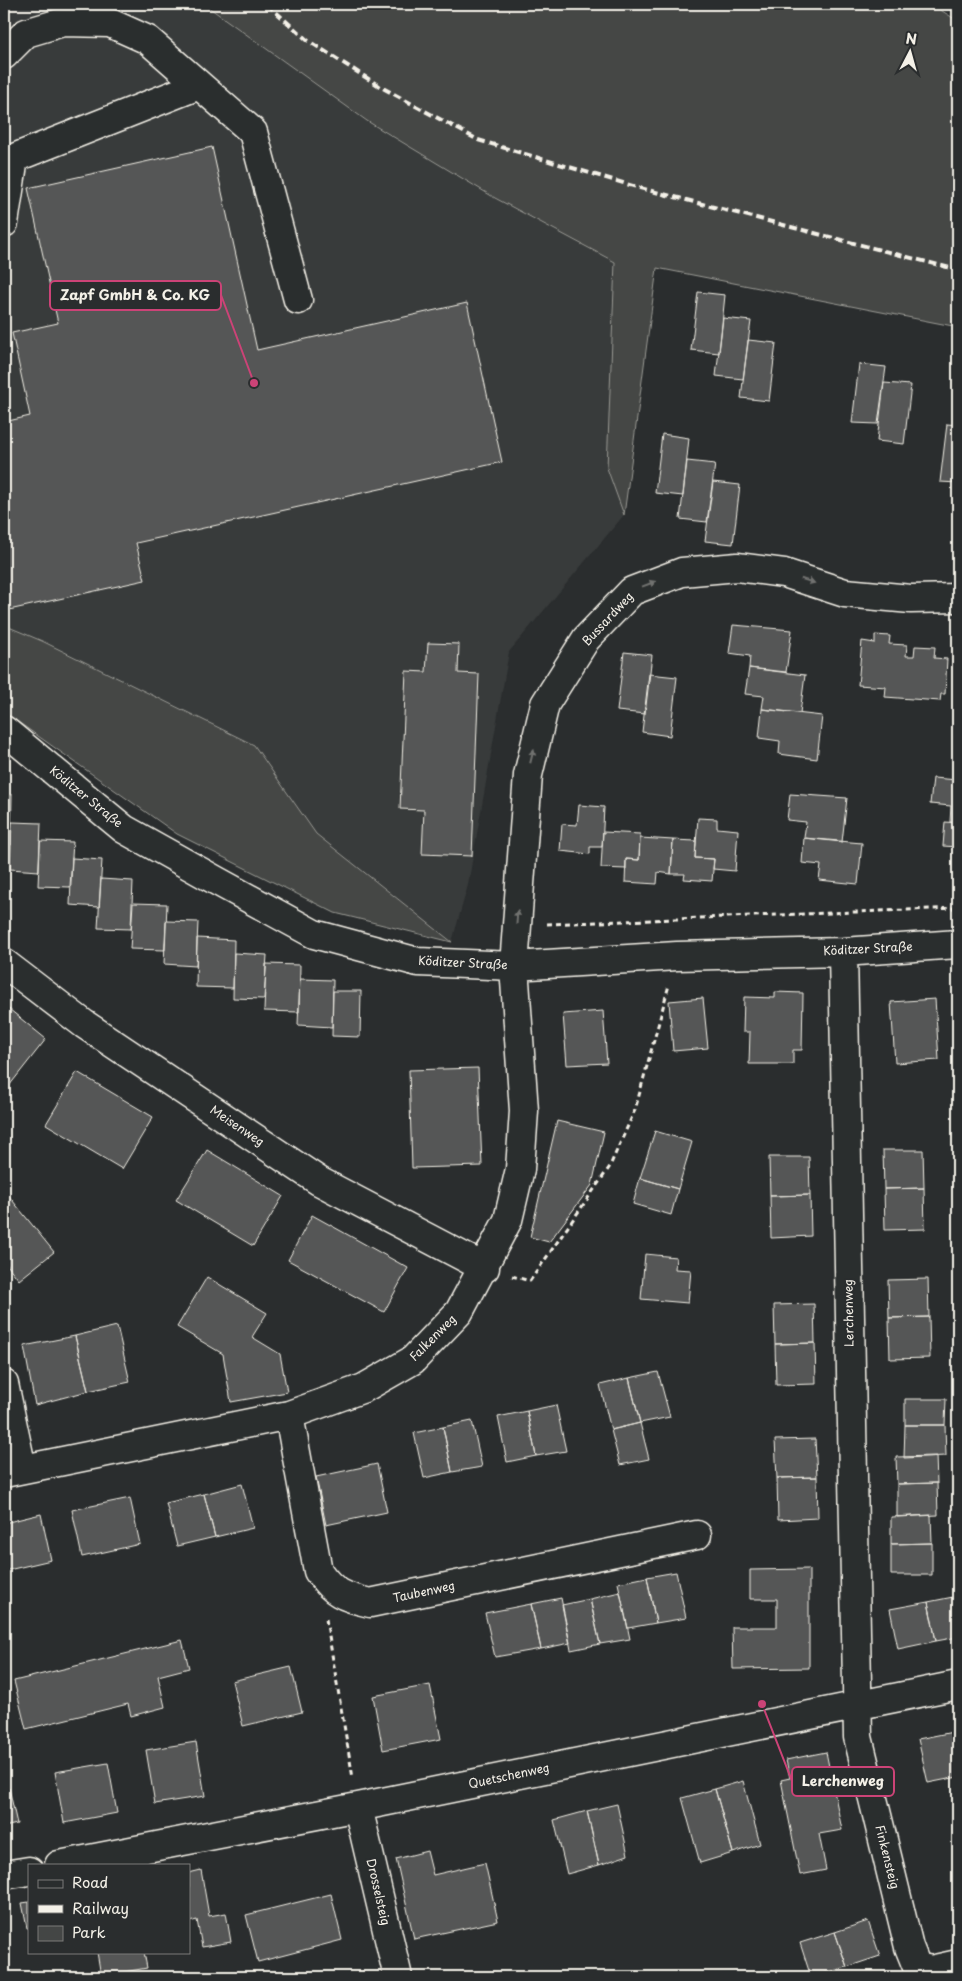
<svg xmlns="http://www.w3.org/2000/svg" width="962" height="1981" font-family="'Playpen Sans',sans-serif">
  <rect width="100%" height="100%" fill="#2a2d2e"/>
  <filter id="ink" filterUnits="userSpaceOnUse"><feTurbulence type="fractalNoise" baseFrequency=".02" numOctaves="2"/><feDisplacementMap in="SourceGraphic" scale="10" xChannelSelector="R" yChannelSelector="G"/><feConvolveMatrix kernelMatrix="1 2 1 2 8 2 1 2 1" color-interpolation-filters="sRGB"/></filter>
  <g filter="url(#ink)">
    <path fill="#373a3a" d="M4 4H204L367 121 495 198 615 262 607 468 624 515 509 652 468 885 452 942 316 834 254 745 42 641 4 625Z"/>
    <path fill="#444645" stroke="#9c9c96" d="M204 4H931L958 21V327L657 268 624 515 607 468 615 262 495 198 367 121Z
      M4 625 42 641 254 745 316 834 452 942 335 913 177 834 4 712Z"/>
    <path fill="#555756" stroke="#f4f1e8" d="M212 147 257 350 467 303 502 462 136 543 145 580 9 610 4 587V422L30 416 12 333 58 323 28 188Z
      M698 292 725 295 719 353 691 350Z
      M723 318 751 321 743 379 716 376Z
      M748 340 776 343 769 401 741 398Z
      M859 364 886 367 878 424 852 423Z
      M884 383 911 385 904 444 877 441Z
      M947 424 958 425V483L940 482Z
      M662 434 689 438 683 496 655 493Z
      M687 461 715 464 707 522 680 519Z
      M713 482 740 485 733 544 705 541Z
      M733 625 792 630 786 672 749 668 750 656 729 653Z
      M875 635 890 636 889 644 907 645 906 656H914L915 646 935 647 934 658 947 659 945 694H941L940 701 885 697 886 687 858 685 862 641 875 643Z
      M428 643 459 644 458 673 479 674 472 856 422 854 424 810 400 809 406 671 426 672Z
      M624 652 652 655 645 714 617 711Z
      M749 668 805 675 800 713 762 709 764 696 745 694Z
      M649 674 677 677 670 736 642 732Z
      M762 709 822 716 817 759 779 754 780 741 759 738Z
      M933 778 958 780V823L950 822 951 806 930 804Z
      M790 794 847 798 842 842 804 838 806 822 787 820Z
      M4 795H12L11 845 4 844Z
      M579 805 604 807 602 847H590V854L560 851 562 824 577 825Z
      M698 818 717 819V828L738 830 735 871 713 869 714 859 695 858Z
      M12 822 41 823 39 871 10 869Z
      M945 822 958 823V847L943 846Z
      M603 832 640 834 639 860 626 859V869L601 868Z
      M640 838 673 840 671 874 658 872 657 884 625 882 626 859 639 860Z
      M804 838 862 843 858 884 819 880 821 865 802 863Z
      M673 840 696 841 695 858 714 859 712 881 684 879 685 874H671Z
      M40 841 73 842 70 887 38 886Z
      M72 858 102 860 99 907 70 905Z
      M101 879 133 881 131 929 98 928Z
      M133 903 167 904 165 950 130 949Z
      M166 921 198 922 196 966 164 964Z
      M197 938 234 940 233 988 196 987Z
      M234 953 267 955 264 999 233 998Z
      M266 964 300 965 299 1012 264 1011Z
      M300 979 333 980 332 1027 298 1025Z
      M333 991H361L360 1037 332 1036Z
      M775 992 803 993 802 1050H793V1064H749L750 1032H743L744 997 775 998Z
      M703 998 708 1048 673 1051 669 1001Z
      M935 999 939 1060 895 1063 891 1002Z
      M4 1005 46 1039 9 1086 4 1082Z
      M603 1011 607 1063 567 1065 563 1014Z
      M478 1068 482 1166 412 1168 409 1070Z
      M77 1072 153 1117 122 1169 46 1124Z
      M557 1121 604 1132 592 1185 549 1242 530 1237Z
      M655 1131 692 1142 678 1189 640 1178Z
      M207 1150 283 1196 253 1246 176 1200Z
      M883 1150H923L924 1188 884 1189Z
      M769 1157H809L810 1195 770 1196Z
      M640 1178 678 1189 671 1215 633 1204Z
      M924 1188 925 1229 885 1230 884 1189Z
      M4 1190 54 1252 19 1280 4 1261Z
      M810 1195 811 1236 771 1238 770 1196Z
      M312 1215 408 1268 384 1312 288 1260Z
      M645 1254 676 1257 675 1269 691 1270 688 1303 641 1299Z
      M207 1277 267 1313 252 1337 280 1354 287 1392 231 1402 223 1354 177 1327Z
      M928 1279 929 1317 889 1318 888 1280Z
      M814 1304 815 1343 775 1344 774 1305Z
      M929 1317 930 1358 890 1359 889 1318Z
      M117 1326 130 1382 88 1391 75 1336Z
      M75 1336 88 1391 35 1405 24 1346Z
      M815 1343 816 1384 776 1385 775 1344Z
      M658 1372 670 1417 640 1423 629 1378Z
      M629 1378 640 1423 611 1430 600 1385Z
      M905 1399H946L945 1425H905Z
      M556 1405 566 1451 536 1456 527 1411Z
      M527 1411 536 1456 507 1462 498 1417Z
      M472 1421 482 1467 452 1472 443 1427Z
      M640 1423 649 1459 620 1465 611 1430Z
      M905 1425H945L946 1456 904 1458Z
      M443 1427 452 1472 424 1478 414 1433Z
      M815 1439 817 1477 777 1478 775 1440Z
      M936 1456 937 1483 897 1484 896 1457Z
      M377 1464 387 1512 326 1525 316 1477Z
      M817 1477 818 1518 778 1520 777 1478Z
      M937 1483 938 1515 897 1517V1484Z
      M242 1484 253 1528 215 1537 204 1494Z
      M204 1494 215 1537 177 1546 166 1503Z
      M130 1498 140 1544 82 1557 72 1510Z
      M41 1514 51 1560 4 1571V1523Z
      M931 1515 932 1543 891 1544V1517Z
      M932 1543V1575H891V1544Z
      M809 1569V1668L733 1669 732 1627H777V1599H750V1570Z
      M676 1572 686 1618 656 1623 647 1577Z
      M647 1577 656 1623 628 1628 618 1583Z
      M620 1592 630 1639 600 1644 590 1599Z
      M958 1596V1637L936 1641 928 1602Z
      M561 1598 570 1643 541 1649 531 1604Z
      M590 1599 600 1644 571 1650 562 1605Z
      M928 1602 936 1641 898 1649 890 1609Z
      M531 1604 541 1649 495 1657 485 1613Z
      M182 1640 189 1668 158 1676 165 1707 131 1716 128 1704 26 1729 14 1681Z
      M291 1667 302 1712 243 1726 232 1681Z
      M430 1685 441 1739 383 1750 373 1696Z
      M958 1731V1777L928 1783 918 1739Z
      M196 1742 205 1796 155 1804 146 1750Z
      M826 1752 842 1830 819 1834 826 1870 800 1875 781 1780 790 1778 786 1760Z
      M108 1763 117 1813 64 1823 55 1772Z
      M743 1781 760 1844 733 1853 715 1789Z
      M9 1788 17 1824 4 1827V1789Z
      M715 1789 733 1853 700 1863 682 1798Z
      M617 1804 628 1855 599 1865 587 1811Z
      M587 1811 599 1865 567 1874 554 1820Z
      M427 1851 433 1875 485 1863 498 1921 414 1939 396 1859Z
      M201 1870 209 1916 226 1913 231 1942 202 1947 197 1920 189 1922V1873Z
      M331 1894 342 1940 258 1962 246 1915Z
      M29 1902V1928H27L22 1903Z
      M868 1921 880 1956 847 1967 835 1932Z
      M835 1932 847 1967 811 1977 800 1943Z
      M97 1952H144L147 1968 101 1976Z"/>
    <g fill="none" stroke-linecap="round" stroke-linejoin="round">
      <g stroke="#f4f1e8" stroke-width="31">
        <path id="minor" d="M4 55 26 33 63 22 110 23 148 40 253 132 298 300
          M4 223 14 158 199 85
          M4 730 124 829 217 881 314 934 418 962 514 966 677 956 843 952 958 944
          M843 952 858 1737 909 1947 917 1967 931 1970 958 1964
          M4 963 84 1024 319 1181 485 1268
          M4 1384 22 1469
          M289 1415 318 1571C333 1593 344 1597 370 1603L697 1535
          M4 1473 289 1415 364 1388 413 1360 459 1312 508 1220 520 1169 524 1111 514 966 528 775 545 704 586 639 632 591 682 572 737 567 784 573 845 593 911 599 958 598
          M358 1807 398 1977
          M59 1865 358 1807 958 1685
          M4 1875 29 1871"/>
      </g>
      <path stroke="#f4f1e8" stroke-width="3" stroke-dasharray="5 4" stroke-linecap="butt" d="M547 924 958 908
        M512 1276 530 1281 609 1168 635 1110 669 985
        M326 1619 353 1778"/>
      <use href="#minor" stroke="#2a2d2e" stroke-width="28"/>
      <path stroke="#f4f1e8" stroke-width="4" stroke-dasharray="8 4" stroke-linecap="butt" d="M267 4 307 40 381 87 478 140 640 188 958 270"/>
    </g>
    <defs><path id="oneway-solid" d="M-6-.8H1V-3.2L6.5 0L1 3.2V.8H-6Z" transform="scale(1.25)"/></defs>
    <g fill="#71726f">
      <use href="#oneway-solid" transform="translate(808 581) rotate(18)"/>
      <use href="#oneway-solid" transform="translate(649 584) rotate(-21)"/>
      <use href="#oneway-solid" transform="translate(532 756) rotate(-76)"/>
      <use href="#oneway-solid" transform="translate(517 917) rotate(-86)"/>
    </g>
  </g>
  <g text-anchor="middle" stroke-width="4" stroke-linejoin="round" paint-order="stroke">
    <g font-size="12" fill="#f4f1e8" stroke="#2a2d2e">
      <text transform="translate(608 619) rotate(-47)" y="4">Bussardweg</text>
      <text transform="translate(86 797) rotate(39)" y="4">Köditzer Straße</text>
      <text transform="translate(868 949) rotate(-3)" y="4">Köditzer Straße</text>
      <text transform="translate(463 963) rotate(3)" y="4">Köditzer Straße</text>
      <text transform="translate(237 1126) rotate(34)" y="4">Meisenweg</text>
      <text transform="translate(849 1313) rotate(-91)" y="4">Lerchenweg</text>
      <text transform="translate(433 1338) rotate(-45)" y="4">Falkenweg</text>
      <text transform="translate(424 1592) rotate(-12)" y="4">Taubenweg</text>
      <text transform="translate(509 1776) rotate(-12)" y="4">Quetschenweg</text>
      <text transform="translate(887 1857) rotate(76)" y="4">Finkensteig</text>
      <text transform="translate(378 1892) rotate(77)" y="4">Drosselsteig</text>
    </g>
  </g>
  <path fill="none" stroke="#cc4377" stroke-width="2" d="M254 383L221 295M762 1704L792 1781"/>
  <g fill="#cc4377" stroke="#2a2d2e" stroke-width="2">
    <circle cx="254" cy="383" r="5"/>
    <circle cx="762" cy="1704" r="5"/>
  </g>
  <g fill="#2a2d2e" stroke="#cc4377" stroke-width="2">
    <rect x="50" y="281" width="171" height="29" rx="5"/>
    <rect x="792" y="1767" width="102" height="29" rx="5"/>
  </g>
  <g font-size="14" text-anchor="middle" font-weight="bold" fill="#f4f1e8">
    <text x="135" y="300">Zapf GmbH &amp; Co. KG</text>
    <text x="843" y="1786">Lerchenweg</text>
  </g>
  <rect width="962" height="1981" fill="none" stroke="#2a2d2e" stroke-width="20"/>
  <rect x="10" y="10" width="942" height="1961" fill="none" stroke="#f4f1e8" stroke-width="2" filter="url(#ink)"/>
  <rect x="28" y="1864" width="162" height="90" fill="#2a2d2e" stroke="#7b7b78"/>
  <rect x="38" y="1880" width="25" height="8" fill="#2a2d2e" stroke="#7b7b78"/>
  <text x="72" y="1888" font-size="15" fill="#f4f1e8">Road</text>
  <rect x="38" y="1905" width="25" height="8" fill="#f4f1e8" stroke="#7b7b78"/>
  <text x="72" y="1914" font-size="15" fill="#f4f1e8">Railway</text>
  <rect x="38" y="1926" width="25" height="15" fill="#444645" stroke="#7b7b78"/>
  <text x="72" y="1938" font-size="15" fill="#f4f1e8">Park</text>
  <g transform="translate(910 52) rotate(6)" stroke="#2a2d2e" stroke-width="4" paint-order="stroke">
  <path d="M0-4L9 19L0 12L-9 19Z" fill="#f4f1e8"/>
  <text y="-8" font-size="14" font-weight="bold" text-anchor="middle" fill="#f4f1e8">N</text>
  </g>
</svg>
